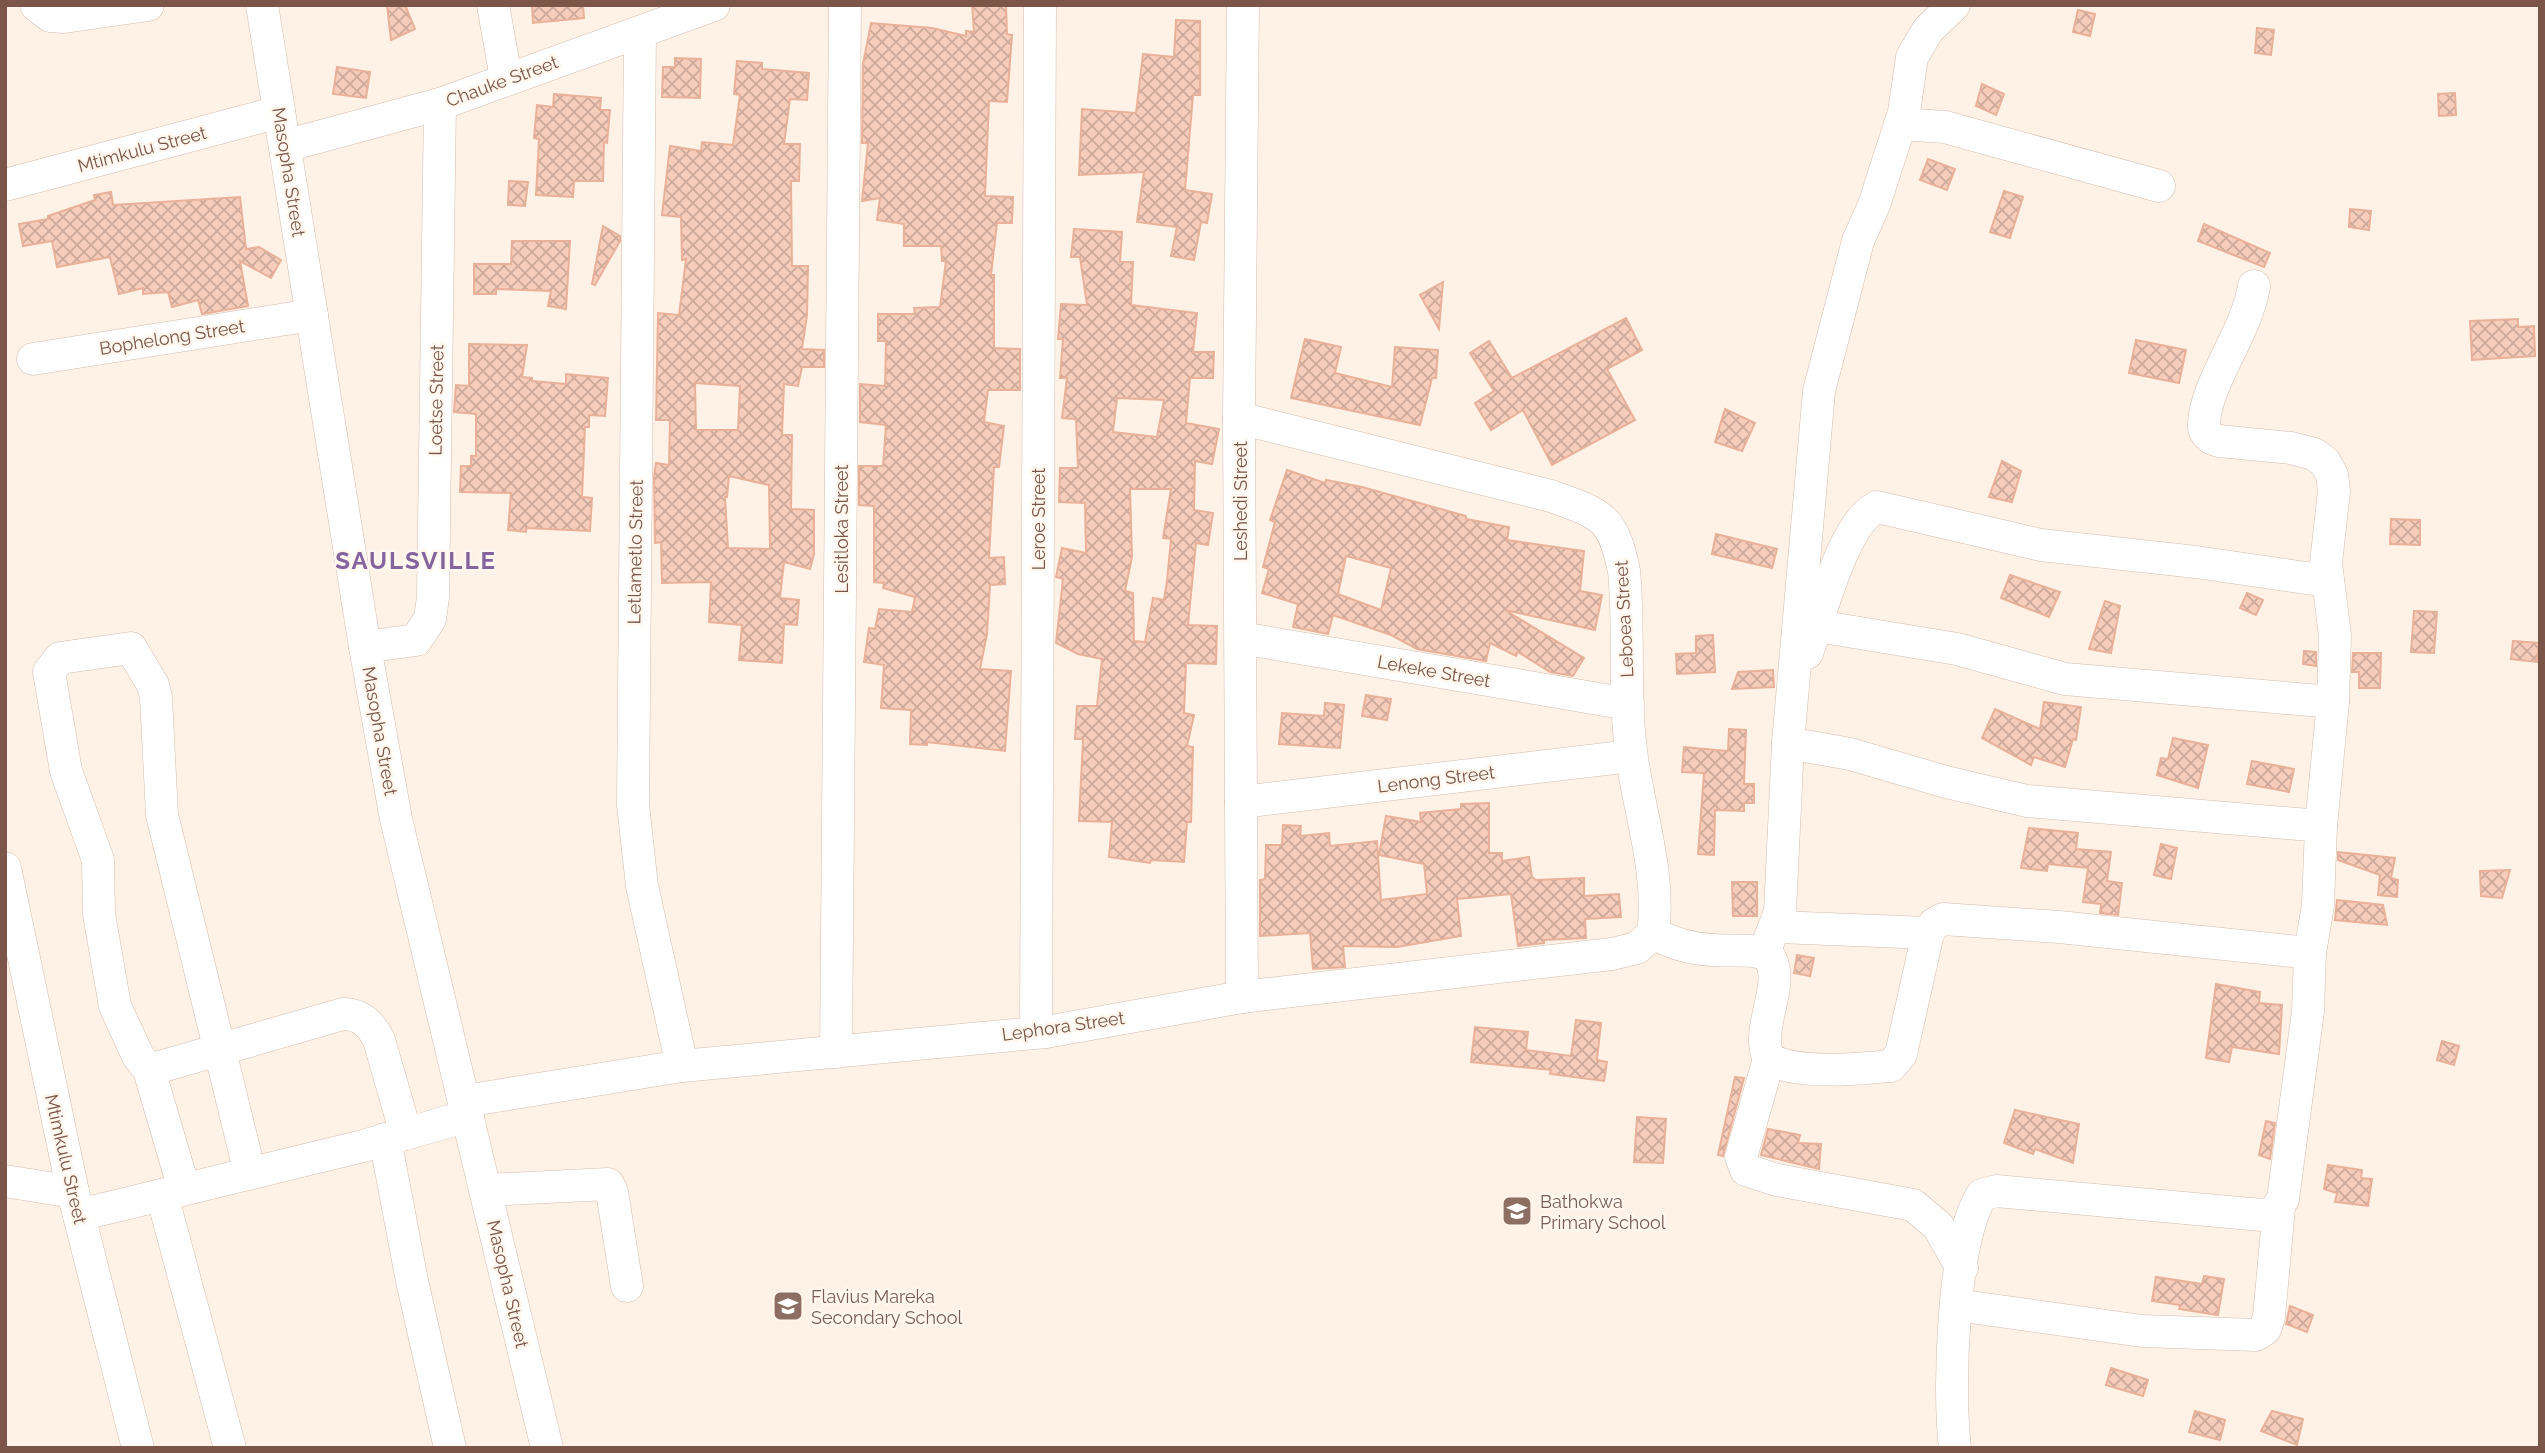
<svg xmlns="http://www.w3.org/2000/svg" width="2545" height="1453" font-family="Raleway,sans-serif">
  <style>
    .building { fill: url(#building-cross-hatch); stroke: #eab19a; stroke-width: 2; fill-rule: evenodd }
    .lines { fill: none; stroke-linecap: round; stroke-linejoin: round }
    .minor-casing { stroke: #d4bbad; stroke-width: 33 }
    .minor { stroke: #fff; stroke-width: 32 }
    .labels { text-anchor: middle; dominant-baseline: central; stroke-width: 5; stroke-linejoin: round; paint-order: stroke }
    .street-label { font-size: 18px; fill: #7a5548; stroke: #fff7ee }
    .education-label { font-size: 18px; fill: #785e54; stroke: #fff7ee; text-anchor: start }
    .district-label { font-size: 24px; font-weight: bold; letter-spacing: 2px; fill: #84639e; stroke: #fff7ee }
  </style>
  <defs>
    <pattern id="building-cross-hatch" width="8" height="8" patternUnits="userSpaceOnUse" patternTransform="scale(1.75)"><rect width="8" height="8" fill="#f6cdbb"/><path d="M0 0l8 8M0 8l8-8" fill="none" stroke="#cca99a"/></pattern>
  </defs>
  <rect width="100%" height="100%" fill="#fef2e6"/>
  <g class="building">
    <path d="M387 5H405L415 29 391 40Z"/>
    <path d="M532 5H583L584 18 533 23Z"/>
    <path d="M972 5H1006L1007 34 1012 35 1007 102 989 101 985 196 1013 197 1012 223H997L991 275H994V348L1020 349V390H988L984 422 1004 426 999 467H994L989 558 1004 557 1005 584 990 585 987 634 980 669 1011 671 1005 751 927 742V745L910 744 911 710 881 708 884 665 864 662 869 628 875 629 879 609 912 612 915 597 883 588 884 583 874 582V506L859 505V466H883L886 425 860 422V384L885 386 886 341H878V314H915L914 308 940 307 946 261H942L941 246H904V224L877 220 880 198 862 201 868 143H862L863 64 871 23 932 28 966 36V31L974 32Z"/>
    <path d="M2078 10 2095 14 2090 36 2073 32Z"/>
    <path d="M1176 20 1200 21V95H1193L1185 190 1212 194 1207 223 1201 222 1194 260 1171 256 1177 227 1137 222 1144 172 1079 175 1082 109 1136 113 1143 54 1174 57Z"/>
    <path d="M2257 28 2274 30 2271 55 2255 53Z"/>
    <path d="M675 58 701 59 700 98 662 97 663 67H675Z"/>
    <path d="M737 61 762 63V69L809 73 807 100 790 99 784 144H800L799 181H791L792 266H808L807 315 802 349 824 350V367H802L798 386 784 384 782 435H792L791 509 814 510V554L810 569 784 562 780 598 799 600 797 625 784 624 782 663 739 660 742 625 709 622 711 582 662 583 661 542 655 543 654 477 656 463 669 465 670 420H656L658 313 679 315 686 259 682 260 681 217 662 215 670 146 701 151 702 142 733 145 740 95 734 94ZM695 383 740 386 738 430H696ZM729 476 769 485 770 549 728 548 725 497H727Z"/>
    <path d="M337 67 370 72 366 98 333 94Z"/>
    <path d="M1982 84 2004 94 1996 115 1976 106Z"/>
    <path d="M2455 93 2456 115 2439 116 2438 94Z"/>
    <path d="M554 94 601 98 600 110H610L607 143 604 142 603 181H574L573 197 536 195 539 139 534 138 537 105 553 107Z"/>
    <path d="M1928 159 1955 169 1947 190 1920 180Z"/>
    <path d="M509 181 528 182 525 206 508 205Z"/>
    <path d="M2004 191 2023 197 2010 238 1990 232Z"/>
    <path d="M111 192 113 205 240 197 246 249 259 247 281 260 271 278 240 261 248 306 202 314 198 300 172 307 168 292 143 294V288L119 294 110 257 57 267 52 241 23 246 19 224 48 219V216L95 200 94 195Z"/>
    <path d="M2350 209 2371 211 2369 230 2349 227Z"/>
    <path d="M2204 224 2270 253 2264 267 2198 241Z"/>
    <path d="M603 226 620 236V241L595 285 592 284Z"/>
    <path d="M1074 229 1122 232 1120 262H1133L1131 305 1197 313 1193 352H1214L1213 378H1190L1186 423 1219 429 1212 464 1195 461 1194 510 1213 513 1208 545 1196 543 1188 625 1217 626 1216 664 1186 663 1184 713 1194 715 1187 746 1193 747 1191 822H1187L1184 862 1151 860 1150 863 1109 857 1112 822 1079 821 1083 739H1075L1077 706H1097L1102 659 1078 654 1056 643 1063 579 1056 577 1062 548 1086 553 1085 503 1059 502 1060 468H1078L1076 419 1062 418 1067 378H1060L1063 339H1058L1061 304 1087 305 1080 257H1071ZM1117 398 1164 400 1157 437 1113 432ZM1130 489H1171L1163 538 1171 539 1167 581 1164 600 1153 598 1145 642 1134 641 1133 593 1125 591 1132 557Z"/>
    <path d="M512 241H570L566 309 548 306 551 291 496 289V294H474V264H511Z"/>
    <path d="M1443 282 1439 329 1420 295Z"/>
    <path d="M1626 318 1642 350 1607 369 1635 420 1552 465 1523 410 1491 430 1475 403 1494 391 1470 353 1489 341 1512 378Z"/>
    <path d="M2518 319V327L2534 326 2535 356 2472 360 2470 321Z"/>
    <path d="M1305 339 1341 347 1335 373 1392 387 1395 347 1438 350 1436 378H1432L1420 425 1291 398Z"/>
    <path d="M2136 340 2186 350 2179 383 2129 373Z"/>
    <path d="M469 344 527 345 522 377 532 378V381L566 384V374L608 378 605 416 589 415V427H585L582 497 592 498 590 531 526 528V532L508 530 511 493 460 492 461 466H471V456H476V414L454 412 456 385 469 386Z"/>
    <path d="M1725 409 1755 423 1742 451 1715 442Z"/>
    <path d="M2002 461 2021 471 2012 502 1989 497Z"/>
    <path d="M1287 470 1325 483 1326 480 1362 487 1466 516V519L1509 527 1507 540 1584 551 1580 591 1602 595 1595 630 1505 610 1584 658 1573 676 1550 672 1518 652 1516 656 1490 643 1486 661 1417 649 1391 635 1333 615 1328 634 1293 627 1298 604 1262 593 1269 569 1263 567 1275 522 1270 520ZM1346 556 1391 568 1381 610 1338 594Z"/>
    <path d="M2391 519 2420 520V545L2390 544Z"/>
    <path d="M1716 534 1777 549 1772 568 1712 554Z"/>
    <path d="M2010 575 2060 592 2049 617 2001 598Z"/>
    <path d="M2247 593 2263 600 2256 615 2240 608Z"/>
    <path d="M2105 601 2120 606 2111 653 2089 649Z"/>
    <path d="M2414 611 2437 612 2434 653 2411 652Z"/>
    <path d="M1713 635 1715 672 1677 674 1676 654 1696 653V636Z"/>
    <path d="M2513 641 2539 643 2537 662 2511 659Z"/>
    <path d="M2304 651 2316 652V666L2303 664Z"/>
    <path d="M2353 653H2381L2380 688H2359V672H2352Z"/>
    <path d="M1773 670 1774 687 1732 689 1738 672Z"/>
    <path d="M1366 695 1391 699 1387 720 1362 716Z"/>
    <path d="M2044 702 2081 707 2076 740 2073 739 2065 767 2034 757 2031 765 1982 738 1995 709 2040 729Z"/>
    <path d="M1325 703 1344 705 1340 748 1279 744 1282 713 1324 716Z"/>
    <path d="M1729 729 1746 730 1744 784H1754V803H1744V811L1715 810 1714 855 1698 854 1704 773 1682 772 1684 747 1728 751Z"/>
    <path d="M2173 738 2208 745 2198 788 2157 775 2161 758 2168 759Z"/>
    <path d="M2252 761 2294 769 2289 792 2247 784Z"/>
    <path d="M1489 803V853H1502V861L1529 857 1532 877 1536 880 1584 878V896L1619 894 1621 917 1585 919 1586 938 1544 940V943L1518 946 1511 894 1457 899 1461 936 1397 947 1343 946 1345 967 1313 969 1310 933 1260 936V880L1265 879 1266 845H1282L1283 825 1301 826 1300 836 1329 833 1330 846 1377 841 1381 900 1427 894 1424 864 1379 855 1386 816 1421 822 1420 813 1461 809V804Z"/>
    <path d="M2029 828 2078 833 2076 849 2111 852 2107 881 2122 883 2118 915 2100 913 2101 904 2083 902 2088 868 2048 864 2047 871 2021 868Z"/>
    <path d="M2161 844 2177 848 2171 879 2154 875Z"/>
    <path d="M2338 852 2395 858 2391 878 2398 880 2397 897 2378 895 2380 875 2338 860Z"/>
    <path d="M2510 870 2502 898 2481 896 2480 871Z"/>
    <path d="M1732 882H1757V916H1733Z"/>
    <path d="M2337 900 2383 905 2387 925 2335 920Z"/>
    <path d="M1797 955 1814 958 1810 976 1794 973Z"/>
    <path d="M2216 984 2260 992 2259 1003 2282 1005 2279 1054 2232 1047 2229 1062 2206 1058Z"/>
    <path d="M1576 1020 1601 1023 1597 1060 1607 1062 1604 1081 1550 1074 1551 1070 1471 1062 1475 1027 1528 1032 1526 1050 1571 1056Z"/>
    <path d="M2442 1041 2459 1046 2454 1065 2437 1060Z"/>
    <path d="M1735 1077 1744 1078 1723 1156 1718 1155Z"/>
    <path d="M2015 1110 2079 1124 2073 1163 2035 1149 2033 1154 2004 1143Z"/>
    <path d="M1637 1117 1666 1119 1663 1163 1634 1162Z"/>
    <path d="M2266 1121 2275 1123 2270 1159 2259 1155Z"/>
    <path d="M1768 1129 1800 1135 1798 1143 1821 1144 1819 1169 1761 1155Z"/>
    <path d="M2328 1165 2362 1170 2361 1178 2372 1179 2368 1206 2335 1202 2337 1193 2324 1189Z"/>
    <path d="M2204 1276 2224 1279 2218 1315 2179 1309 2180 1305 2152 1301 2156 1277 2202 1284Z"/>
    <path d="M2290 1306 2313 1315 2307 1332 2286 1324Z"/>
    <path d="M2111 1368 2148 1380 2143 1396 2106 1385Z"/>
    <path d="M2195 1411 2225 1420 2220 1440 2189 1432Z"/>
    <path d="M2272 1411 2303 1419 2297 1445 2261 1431Z"/>
  </g>
  <g class="lines">
    <g class="minor-casing">
      <g id="minor">
        <path d="M36 5 50 16 64 17 148 5"/>
        <path d="M262 5 365 647 396 819 547 1448"/>
        <path d="M493 5 506 78"/>
        <path d="M640 33 633 805 642 886 682 1066"/>
        <path d="M1900 124 1945 127 2159 186"/>
        <path d="M285 146 440 104 714 5"/>
        <path d="M5 185 279 112"/>
        <path d="M33 359 312 315"/>
        <path d="M1239 418 1551 496C1601 514 1613 516 1624 571 1630 633 1623 697 1632 758 1640 815 1661 875 1653 933"/>
        <path d="M1817 626 1957 649 2065 679 2333 702"/>
        <path d="M1241 638 1628 704"/>
        <path d="M365 647 416 640 430 619 433 597 440 104"/>
        <path d="M1807 653C1820 618 1843 522 1877 507L2041 545 2196 562 2327 581"/>
        <path d="M1788 743 1850 754 1946 782 2027 801 2321 826"/>
        <path d="M1241 802 1631 756"/>
        <path d="M5 868 73 1192 138 1448"/>
        <path d="M1776 927 1928 933"/>
        <path d="M1653 933C1671 943 1691 949 1713 950 1731 952 1752 947 1769 956 1787 985 1754 1028 1769 1059 1797 1075 1859 1069 1891 1066L1901 1054 1928 933 1934 924 1943 919 2059 927 2310 953 2318 905 2321 826 2333 702 2335 636 2326 563 2334 491 2332 475 2325 462 2314 454 2291 448 2219 441 2211 438C2206 434 2203 430 2204 424 2205 384 2247 332 2254 286"/>
        <path d="M1764 953 1780 912 1788 743 1819 391 1858 241 1874 205 1904 112 1912 57 1928 30 1954 5"/>
        <path d="M1242 997 1239 418 1243 5"/>
        <path d="M1036 1032 1040 5"/>
        <path d="M836 1052 845 5"/>
        <path d="M1769 1059 1741 1157 1746 1170 1777 1180 1913 1205 1938 1226 1962 1268"/>
        <path d="M149 1070 184 1189"/>
        <path d="M465 1101 682 1066 1046 1032 1242 997 1612 954 1637 948 1653 933"/>
        <path d="M385 1139 412 1281 450 1448"/>
        <path d="M250 1173 162 815 156 697 153 685 131 648 60 658 49 672 66 771 98 860 99 914 115 1006 138 1056 149 1070 343 1014C361 1014 371 1024 379 1040L406 1134"/>
        <path d="M5 1181 73 1192"/>
        <path d="M486 1190 608 1184 612 1192 627 1286"/>
        <path d="M162 1195 230 1448"/>
        <path d="M79 1215 363 1146 468 1116"/>
        <path d="M1956 1305 2142 1331 2256 1335 2265 1329 2269 1317 2279 1208"/>
        <path d="M1955 1448C1948 1393 1952 1240 1982 1195L1996 1191 2262 1215 2274 1213 2283 1199 2308 1011 2310 953"/>
      </g>
    </g>
    <use href="#minor" class="minor"/>
  </g>
  <defs>
    <g id="school-square" transform="scale(1.575)"><rect x="-9" y="-9" width="18" height="18" rx="4" fill="#8d6e63" stroke="#fff7ee"/><path d="M0-5L7-2L0 1L-7-2ZM-4 1L0 2.5L4 1V4Q0 6-4 4Z" fill="#fff"/></g>
  </defs>
  <g fill-rule="evenodd">
    <use href="#school-square" x="1517" y="1211"/>
    <use href="#school-square" x="788" y="1306"/>
  </g>
  <g class="labels">
    <g class="street-label">
      <text transform="translate(502 81) rotate(-20)">Chauke Street</text>
      <text transform="translate(142 149) rotate(-15)">Mtimkulu Street</text>
      <text transform="translate(289 172) rotate(81)">Masopha Street</text>
      <text transform="translate(172 337) rotate(-9)">Bophelong Street</text>
      <text transform="translate(436 400) rotate(-89)">Loetse Street</text>
      <text transform="translate(1240 501) rotate(-90)">Leshedi Street</text>
      <text transform="translate(1038 519) rotate(-90)">Leroe Street</text>
      <text transform="translate(841 529) rotate(-90)">Lesitloka Street</text>
      <text transform="translate(635 552) rotate(-89)">Letlametlo Street</text>
      <text transform="translate(1624 619) rotate(-93)">Leboea Street</text>
      <text transform="translate(1434 671) rotate(10)">Lekeke Street</text>
      <text transform="translate(380 731) rotate(80)">Masopha Street</text>
      <text transform="translate(1436 779) rotate(-7)">Lenong Street</text>
      <text transform="translate(1063 1026) rotate(-8)">Lephora Street</text>
      <text transform="translate(66 1159) rotate(77)">Mtimkulu Street</text>
      <text transform="translate(508 1284) rotate(77)">Masopha Street</text>
    </g>
    <g class="education-label">
      <text x="1540" y="1201">Bathokwa<tspan x="1540" dy="21">Primary School</tspan></text>
      <text x="811" y="1296">Flavius Mareka<tspan x="811" dy="21">Secondary School</tspan></text>
    </g>
    <g class="district-label">
      <text x="416" y="560">SAULSVILLE</text>
    </g>
  </g>
  <rect width="2545" height="1453" fill="none" stroke="#7a5548" stroke-width="14"/>
</svg>
